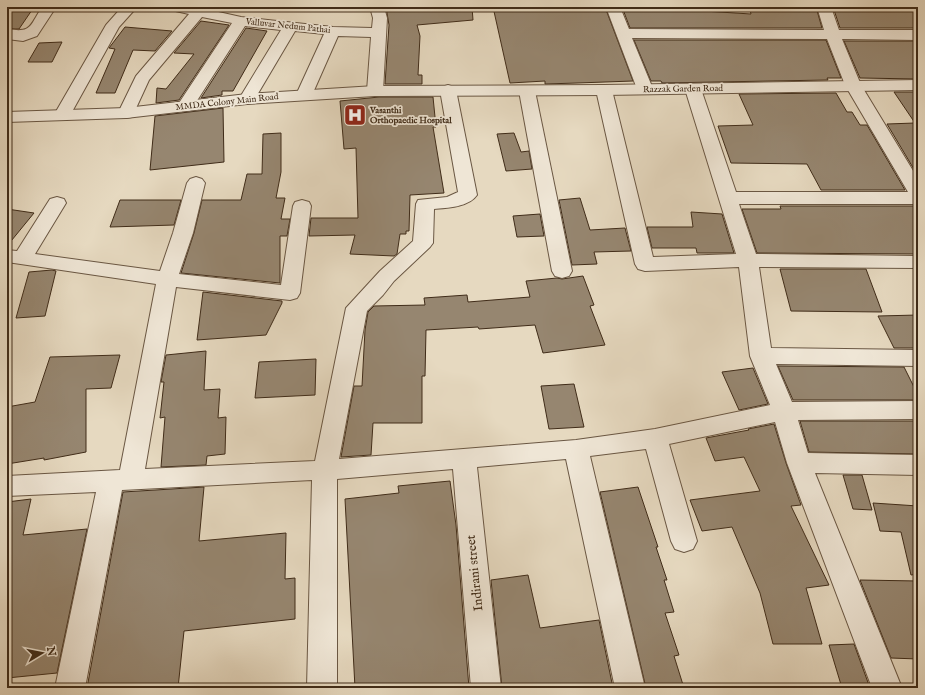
<svg xmlns="http://www.w3.org/2000/svg" width="925" height="695" font-family="'IM FELL English',serif">
  <style>
    .building { fill: #968670; stroke: #402c19 }
    .lines { fill: none; stroke-linecap: round; stroke-linejoin: round }
    .minor-casing { stroke: #6a5743; stroke-width: 2 }
    .tertiary-casing { stroke: #6a5743; stroke-width: 2 }
    .minor { fill: #efe6d6; fill-rule: evenodd }
    .tertiary { fill: #efe6d6; fill-rule: evenodd }
    .labels { text-anchor: middle; dominant-baseline: central; stroke-width: 3.5; stroke-linejoin: round; paint-order: stroke }
    .far-street-label { font-size: 9px; fill: #402c19; stroke: #efe6d6 }
    .far-poi-label { font-size: 9px; font-weight: bold; fill: #402c19; stroke: #efe6d6; text-anchor: start }
    .near-street-label { font-size: 13px; fill: #402c19; stroke: #efe6d6 }
  </style>
  <rect width="100%" height="100%" fill="#e6d9c0"/>
  <filter id="stains"><feTurbulence type="fractalNoise" baseFrequency=".005" numOctaves="4"/><feColorMatrix values="0 0 0 0 .2 0 0 0 0 .09 0 0 0 0 .02 0 0 0 .5 -.17"/></filter>
  <radialGradient id="worn" r=".72"><stop offset=".6" stop-color="#630" stop-opacity="0"/><stop offset="1" stop-color="#630" stop-opacity=".3"/></radialGradient>
  <g class="building">
    <path d="M386 7H472L473 20 417 25 420 36 418 75H422V84H385L389 25Z"/>
    <path d="M493 7H605L633 81 577 83 545 84V81L510 83Z"/>
    <path d="M622 7H666V8L688 10 751 14 750 10 778 11 777 7H816L822 28H630Z"/>
    <path d="M833 7H918V28H840Z"/>
    <path d="M7 10H32L19 29H15L7 28Z"/>
    <path d="M201 21 229 25 179 100 156 103 157 88 166 89 194 54 174 53Z"/>
    <path d="M125 27 172 31 155 51 133 50 115 93H96L115 49 109 48Z"/>
    <path d="M246 28 267 31 233 91H222V95L201 98Z"/>
    <path d="M634 40H826L841 78H827L828 80 662 83 661 81H651Z"/>
    <path d="M844 41H918V79L860 78Z"/>
    <path d="M62 42 52 62H28L39 43Z"/>
    <path d="M894 92H918V176L887 124 915 123Z"/>
    <path d="M836 93 847 112H852L860 125H867L905 190H821L807 164 731 163 718 126 753 125 739 94Z"/>
    <path d="M379 97H433L436 127H433L444 193 410 195 409 231H406V234H400L397 254 394 256 350 254 355 235 309 236 311 218H358L356 148 344 149 340 101Z"/>
    <path d="M223 108 224 162 150 170 155 116Z"/>
    <path d="M281 133V172L276 198H285L281 219H290L287 236H280V283L181 273 194 233 202 200H241L247 174H262L263 134Z"/>
    <path d="M514 133 521 152 529 151 532 169 506 171 497 134Z"/>
    <path d="M580 198 590 230 625 228 631 251 594 252 597 264 572 265 559 200Z"/>
    <path d="M120 200H181L174 225 110 227Z"/>
    <path d="M780 206H918V254L757 253 742 209H781Z"/>
    <path d="M7 209 34 213 7 246Z"/>
    <path d="M691 212 722 214 734 253H697L696 248H652L647 227H693Z"/>
    <path d="M540 214 544 236 517 237 513 216Z"/>
    <path d="M780 269H866L882 312 791 311Z"/>
    <path d="M52 270 56 271 45 316 16 318 29 272Z"/>
    <path d="M583 276 594 305 590 306 605 345 543 353 535 325 479 329 478 327 426 330 425 376H422V423H373L371 455 341 457 354 386H362L365 330 368 312 374 306 425 305 424 298 467 295 468 302 530 297 526 281 557 278 562 279Z"/>
    <path d="M203 292 282 301V303L266 335 197 340Z"/>
    <path d="M918 315V348H894L878 316Z"/>
    <path d="M206 351 204 390 220 389 218 418 226 417 225 454 207 456 206 465 161 467 165 417 160 418 164 382H161L166 355Z"/>
    <path d="M120 355 111 388 86 389V452L44 460V458L7 464V407L35 402 50 357Z"/>
    <path d="M316 359 315 395 255 398 259 362Z"/>
    <path d="M778 366 904 367 918 395V400H793Z"/>
    <path d="M753 368 768 404 739 410 722 372Z"/>
    <path d="M574 384 584 427 549 429 541 386Z"/>
    <path d="M800 421H914L918 428V454L809 452Z"/>
    <path d="M774 424 786 463 801 505 791 506 829 585 806 588 822 644H773L760 593 732 527 702 531 690 500 760 491 744 457 715 461 706 438 749 430 748 429Z"/>
    <path d="M843 475H862L872 510 853 509Z"/>
    <path d="M450 481 456 525 469 688H355L345 499 399 493 398 486Z"/>
    <path d="M204 487 199 541 286 533 285 579 295 578V619L184 631 178 688H87L123 492Z"/>
    <path d="M638 487 658 547H656L667 580H664L674 612 665 613 679 655 674 656 684 688H646L600 492Z"/>
    <path d="M31 499 23 535 87 529 57 673 7 678V502Z"/>
    <path d="M873 503 918 506V574L911 575 901 532 880 531Z"/>
    <path d="M528 575 540 628 599 620 613 688H502L491 580Z"/>
    <path d="M860 580 918 581V659L891 658Z"/>
    <path d="M854 644 870 688H842L829 645Z"/>
  </g>
  <g class="lines">
    <g class="minor-casing">
      <g id="minor">
        <path d="M42 7H56L37 36 23 41 7 39V29C32 33 29 27 42 7Z"/>
        <path d="M122 7H137L119 27 68 119 62 120 56 119 54 115 106 25Z"/>
        <path d="M169 7H196L241 17 333 27 372 28 373 18 370 7H384L387 18 383 91 381 94 375 96 369 94 367 91 371 37 338 36 312 95 310 98 304 100 298 98 296 95 324 34 295 31 253 102 247 104 241 102 239 99 281 30 245 26 191 110 185 111 179 110 177 106 232 23 202 17 149 80 132 117 126 118 120 117 118 113 136 76 189 14 171 10Z"/>
        <path d="M606 7H620L629 29 824 30 817 7H831L839 30H918V40L842 39 861 85 918 179V204H739L756 254 918 256V268L759 267 771 348 918 350V366L776 364 792 402 918 401V419L798 420 808 453 918 455V475L815 473 902 688H872L787 463 775 422 669 444 697 541 693 549 684 552 675 549 671 541 646 449 590 456 645 688H615L566 459 477 467 501 688H471L453 469 337 479V688H307L312 480 122 490 85 688H55L96 492 7 496V476L120 470 156 284 7 262V250L17 251 50 199 57 197 64 199 66 203 35 254 160 271 173 233 187 183 190 179 196 177 202 179 205 183 193 233 179 274 281 285 293 206 295 202 302 200 309 202 311 206 300 293 297 298 290 300 176 287 145 469 315 461 346 308 380 271 413 241 416 204 418 200 447 197 458 192 440 90 442 87 448 85 454 87 456 90 477 195C469 207 447 208 434 209L433 243 430 247 394 281 383 295 367 311 339 459 576 440 655 429 770 405 750 356 739 267 645 271 638 269 635 264 596 90 598 87 604 85 610 87 612 90 653 257 736 254 685 89 687 86 693 84 699 86 701 89 736 192H908L845 85 827 39 632 38 653 89 651 92 645 94 639 92 637 89Z"/>
        <path d="M527 86 533 88 535 91 572 271 569 276 562 278 555 276 552 271 519 91 521 88Z"/>
      </g>
    </g>
    <g class="tertiary-casing">
      <path id="tertiary" d="M918 80V90L604 95 375 96 247 104 126 118 7 122V112L126 108 247 94 375 86 604 85Z"/>
    </g>
    <use href="#minor" class="minor"/>
    <use href="#tertiary" class="tertiary"/>
  </g>
  <defs>
    <g id="hospital-square" transform="scale(1.15)"><rect x="-9" y="-9" width="18" height="18" rx="4" fill="#8f2418" stroke="#efe6d6"/><path d="M-5-5h3v3.5h4V-5h3V5h-3V1.5h-4V5h-3Z" fill="#fff"/></g>
  </defs>
  <g fill-rule="evenodd">
    <use href="#hospital-square" x="355" y="115"/>
  </g>
  <g class="labels">
    <g class="far-street-label">
      <text transform="translate(288 26) rotate(6)">Valluvar Nedum Pathai</text>
      <text transform="translate(683 89) rotate(-1)">Razzak Garden Road</text>
      <text transform="translate(227 102) rotate(-6)">MMDA Colony Main Road</text>
    </g>
    <g class="far-poi-label">
      <text x="370" y="110">Vasanthi<tspan x="370" dy="10">Orthopaedic Hospital</tspan></text>
    </g>
    <g class="near-street-label">
      <text transform="translate(475 573) rotate(-96)">Indirani street</text>
    </g>
  </g>
  <rect width="925" height="695" fill="none" stroke="#e6d9c0" stroke-width="24"/>
  <rect x="8" y="8" width="909" height="679" fill="none" stroke="#402c19" stroke-width="2"/>
  <rect x="12" y="12" width="901" height="671" fill="none" stroke="#402c19"/>
  <g transform="translate(42 653) rotate(80)" stroke="#efe6d6" stroke-width="3" paint-order="stroke">
  <path d="M0-3L7 15L0 10L-7 15Z" fill="#402c19"/>
  <text y="-6" font-size="11" font-weight="bold" text-anchor="middle" fill="#402c19">N</text>
  </g>
  <rect width="100%" height="100%" filter="url(#stains)"/>
  <rect width="100%" height="100%" fill="url(#worn)"/>
</svg>
